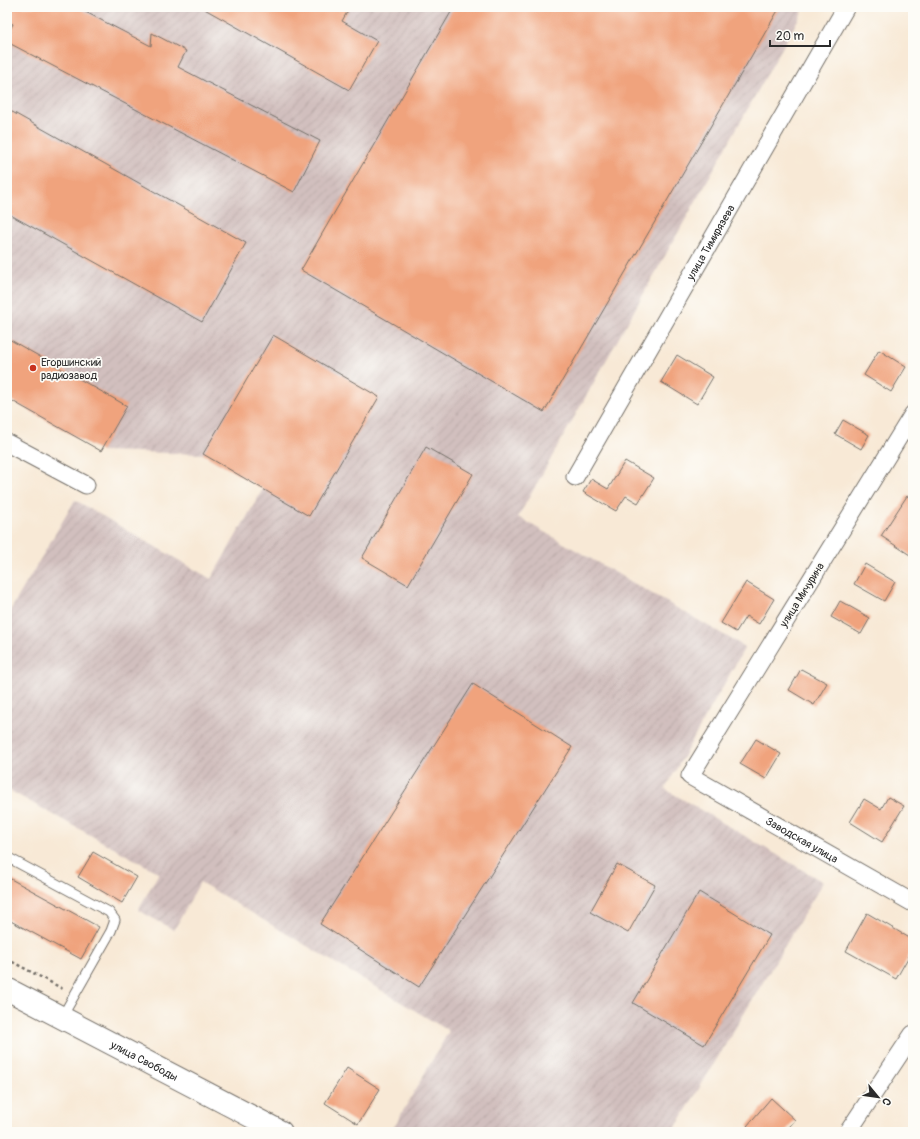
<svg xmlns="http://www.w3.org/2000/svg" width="920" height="1139" font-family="Pangolin,sans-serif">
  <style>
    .industrial { fill: url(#industrial-furrows) }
    .building { fill: #f0a37d }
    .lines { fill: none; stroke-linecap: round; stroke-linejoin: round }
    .lane-casing { stroke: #736e67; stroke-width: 11 }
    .street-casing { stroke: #736e67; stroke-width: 19 }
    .secondary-casing { stroke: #736e67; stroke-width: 24 }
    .path { stroke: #736e67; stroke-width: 2.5; stroke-dasharray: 3 3; stroke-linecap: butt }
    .lane { stroke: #fff; stroke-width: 9 }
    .street { stroke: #fff; stroke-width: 17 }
    .secondary { stroke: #fff; stroke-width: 22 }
    .poi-dot { fill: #c8321e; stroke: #fdfcf7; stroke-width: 1.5 }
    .labels { text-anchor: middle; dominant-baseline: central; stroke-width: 3.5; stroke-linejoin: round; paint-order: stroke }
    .street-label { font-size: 11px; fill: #2b2b2b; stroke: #fdfcf7 }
    .poi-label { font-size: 11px; fill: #2b2b2b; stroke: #fdfcf7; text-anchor: start }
  </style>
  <defs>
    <pattern id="industrial-furrows" width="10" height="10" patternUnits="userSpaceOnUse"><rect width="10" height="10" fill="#d1bfbe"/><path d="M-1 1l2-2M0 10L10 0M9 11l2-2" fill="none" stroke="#b4a4a3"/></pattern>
  </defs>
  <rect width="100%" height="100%" fill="#fdfcf7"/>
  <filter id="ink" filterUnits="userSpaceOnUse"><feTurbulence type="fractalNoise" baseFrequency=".025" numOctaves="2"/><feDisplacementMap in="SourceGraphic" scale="8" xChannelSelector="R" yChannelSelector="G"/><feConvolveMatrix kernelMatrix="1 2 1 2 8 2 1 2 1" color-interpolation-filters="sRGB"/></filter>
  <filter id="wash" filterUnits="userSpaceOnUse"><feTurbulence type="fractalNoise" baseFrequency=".012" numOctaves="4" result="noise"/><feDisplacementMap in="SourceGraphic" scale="16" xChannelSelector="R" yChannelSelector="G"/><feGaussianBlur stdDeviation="0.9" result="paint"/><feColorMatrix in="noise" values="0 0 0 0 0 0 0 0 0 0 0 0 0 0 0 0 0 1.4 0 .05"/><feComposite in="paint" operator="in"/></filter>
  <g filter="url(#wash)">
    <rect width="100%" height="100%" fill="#f8e9d6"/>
    <path class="industrial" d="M7 7H805L518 517 745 647 665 789 823 882 673 1132H391L449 1031 200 882 174 930 138 910 159 873 7 789V616L75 500 211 579 263 489 203 454 101 451 7 398Z"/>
    <g id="blocks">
      <g class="building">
        <path d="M7 7H76L151 46 152 33 186 51 178 67 320 141 294 192 7 42V35L13 24 7 21Z"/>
        <path d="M201 7H313L320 11 323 7H350L342 21 377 41 349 90Z"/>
        <path d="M454 7H780L544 412 301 270Z"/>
        <path d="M7 109 246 243 202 322 7 213Z"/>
        <path d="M273 335 379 397 309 516 203 454Z"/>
        <path d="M7 338 127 406 101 451 7 398Z"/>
        <path d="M879 350 906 367 891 392 864 375Z"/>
        <path d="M677 355 713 377 697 404 661 382Z"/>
        <path d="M843 420 869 435 861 449 835 434Z"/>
        <path d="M426 447 473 474 408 585 362 558Z"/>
        <path d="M625 461 654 478 638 503 626 496 616 511 583 492 591 479 608 489Z"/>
        <path d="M907 496 913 499V557L881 536Z"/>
        <path d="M865 564 895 582 884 601 854 584Z"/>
        <path d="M746 582 774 599 759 624 746 616 736 632 721 623Z"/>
        <path d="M840 601 870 618 861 634 831 617Z"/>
        <path d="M801 669 827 683 814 705 789 690Z"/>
        <path d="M473 684 572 747 419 987 320 924Z"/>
        <path d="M756 739 781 754 766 779 740 764Z"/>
        <path d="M888 797 904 806 882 842 850 822 864 799 881 809Z"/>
        <path d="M93 852 137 877 122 903 78 877Z"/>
        <path d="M617 864 655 885 628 933 590 912Z"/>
        <path d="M7 877 99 927 81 959 7 919Z"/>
        <path d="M699 892 770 935 704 1045 633 1003Z"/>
        <path d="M867 913 913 940V949L896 979 846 951Z"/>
        <path d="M347 1068 380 1089 358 1124 325 1103Z"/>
        <path d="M771 1098 795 1120 785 1132H754L747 1126Z"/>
      </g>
    </g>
  </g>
  <g filter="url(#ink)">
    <use href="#blocks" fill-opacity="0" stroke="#736e67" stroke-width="1"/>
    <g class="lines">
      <g class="lane-casing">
        <path id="lane" d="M7 857 109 912 115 920 111 931 62 1017"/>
      </g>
      <g class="street-casing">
        <g id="street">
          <path id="s1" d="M913 414 690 776 913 903"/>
          <path d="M7 443 86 485"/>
          <path id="s2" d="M575 477 846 7"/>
          <path d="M848 1132 913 1034"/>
        </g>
      </g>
      <g class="secondary-casing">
        <g id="secondary">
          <path id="s3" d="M7 989 281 1132"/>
        </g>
      </g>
      <path class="path" d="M7 959 63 989"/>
      <use href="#lane" class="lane"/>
      <use href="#street" class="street"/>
      <use href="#secondary" class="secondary"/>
    </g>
  </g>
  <circle class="poi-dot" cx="33" cy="368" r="4"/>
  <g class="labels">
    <g class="street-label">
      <text stroke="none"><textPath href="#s2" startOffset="271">улица Тимирязева</textPath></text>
      <text transform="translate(802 595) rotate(-58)">улица Мичурина</text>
      <text stroke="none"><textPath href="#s1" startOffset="554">Заводская улица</textPath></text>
      <text stroke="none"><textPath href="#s3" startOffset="155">улица Свободы</textPath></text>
    </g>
    <g class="poi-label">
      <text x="41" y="362">Егоршинский<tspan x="41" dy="13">радиозавод</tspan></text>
    </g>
  </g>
  <rect width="920" height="1139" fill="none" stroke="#fdfcf7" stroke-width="24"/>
  <g transform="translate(878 1097) rotate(119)" stroke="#fdfcf7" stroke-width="3" paint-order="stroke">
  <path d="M0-3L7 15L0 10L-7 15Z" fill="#2b2b2b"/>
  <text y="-6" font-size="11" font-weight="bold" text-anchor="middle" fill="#2b2b2b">С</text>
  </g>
  <path d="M770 40v6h60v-6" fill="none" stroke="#2b2b2b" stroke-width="2"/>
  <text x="776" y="40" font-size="12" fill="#2b2b2b" stroke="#fdfcf7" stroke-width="3" paint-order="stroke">20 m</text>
</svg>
